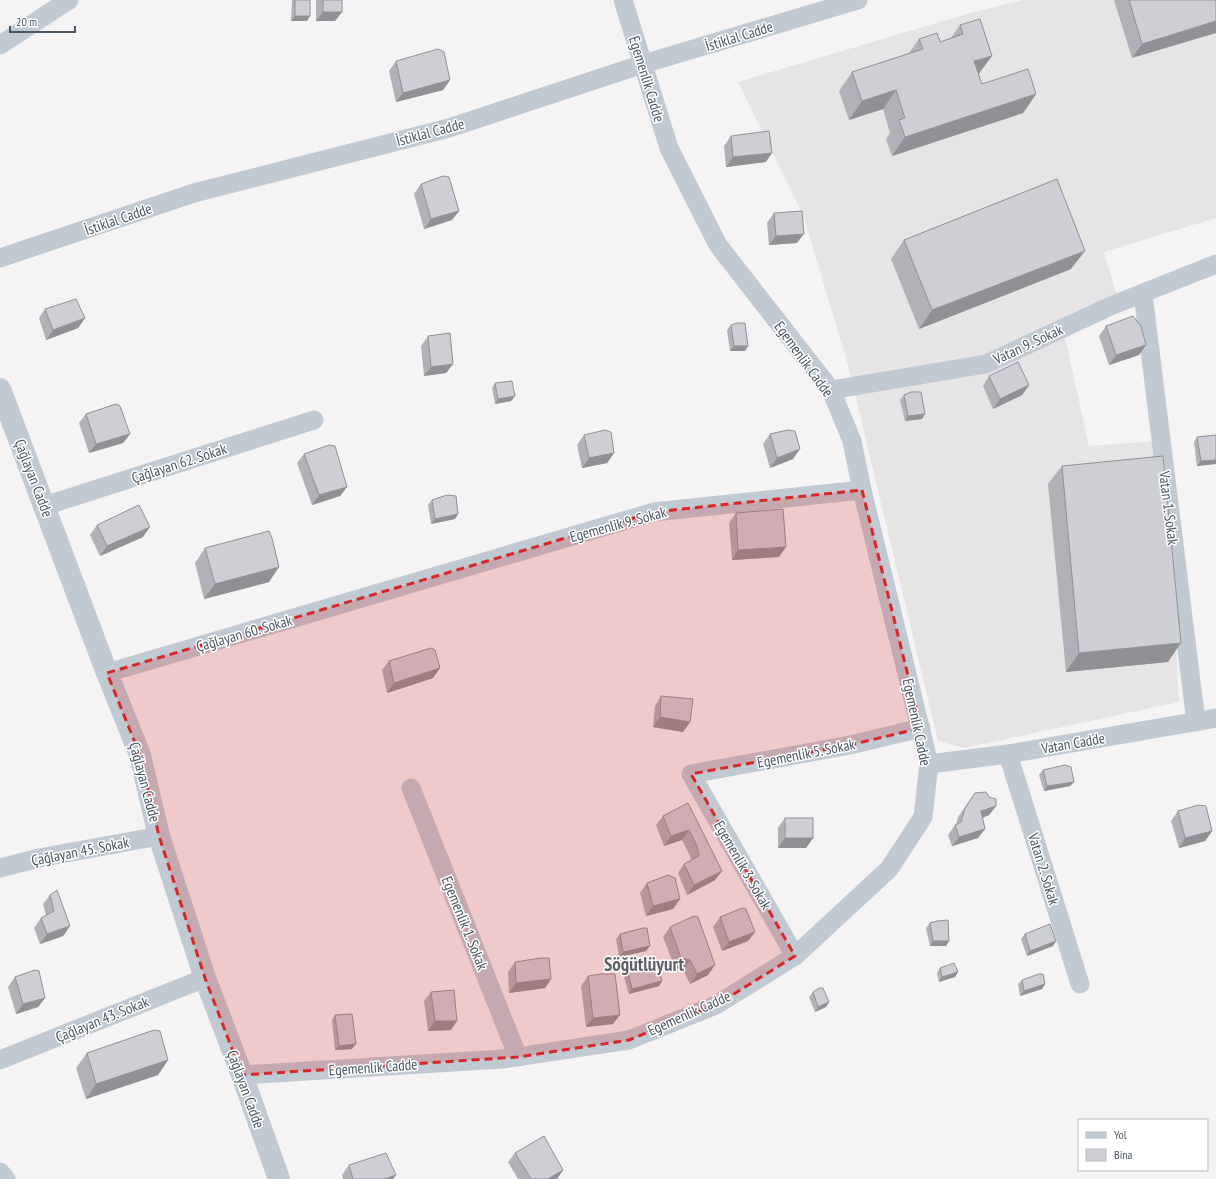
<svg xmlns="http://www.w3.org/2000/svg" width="1216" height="1179" font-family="'PT Sans Narrow',sans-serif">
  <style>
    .education { fill: #e6e4e5 }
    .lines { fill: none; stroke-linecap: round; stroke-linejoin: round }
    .minor { stroke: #c1cad2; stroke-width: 19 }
    .tertiary { stroke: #c1cad2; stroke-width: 22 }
    .wall { fill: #b0b2b7 }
    .shaded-wall { fill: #909195 }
    .building { fill: #cdcfd5; stroke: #909195 }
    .marked { fill: #d62828; fill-opacity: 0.2; stroke: #d62828; stroke-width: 3; stroke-dasharray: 8 5; stroke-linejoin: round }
    .labels { text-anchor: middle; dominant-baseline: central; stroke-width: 3; stroke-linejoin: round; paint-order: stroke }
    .street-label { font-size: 15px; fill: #4a5661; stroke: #fff }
    .district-label { font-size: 19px; font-weight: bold; fill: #5f6368; stroke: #fff }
  </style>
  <rect width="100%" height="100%" fill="#f5f3f3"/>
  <path class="education" d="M1022 0H1216V218L1104 252 1121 309 1064 333 1089 446 1157 441 1167 479 1179 702 965 748 938 741 848 365 803 215 738 82 967 14Z"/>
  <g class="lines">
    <g class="minor">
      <path d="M0 45 69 0"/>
      <path d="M0 258 194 193 449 128 643 64 858 0"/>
      <path d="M1143 294 1196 722"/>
      <path d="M831 390 986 364 1113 305 1216 264"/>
      <path d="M44 506 314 420"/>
      <path d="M107 673 654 512 862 490"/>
      <path d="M1008 754 1080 984"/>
      <path d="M929 764 1008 754 1216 718"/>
      <path d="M411 788 518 1057"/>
      <path d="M0 868 39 858 159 836"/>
      <path d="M795 956 691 774 850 745 921 728"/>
      <path d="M0 1060 205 978"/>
      <path d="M242 1075 503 1059 629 1040 716 1005 795 956 889 869 923 817 929 764 862 490 852 441 831 390 718 245 669 148 623 0"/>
      <path d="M0 1172 6 1179"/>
    </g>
    <path class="tertiary" d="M0 389 107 673 140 755 159 836 205 978 242 1075 279 1179"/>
  </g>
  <g class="wall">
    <path d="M292 0H310L307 21H291Z"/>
    <path d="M316 0H342V12L335 21H316Z"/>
    <path d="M1114 0H1216L1132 58Z"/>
    <path d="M960 25 982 84 1036 94 1023 113 892 156 886 139 890 133 883 109 849 120 839 91 852 72 909 53 919 39 940 42 951 38Z"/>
    <path d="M396 61 450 80 443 90 396 102 389 71Z"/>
    <path d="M731 136 766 162 726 167 724 146Z"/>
    <path d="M421 184 459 211 452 220 424 229 414 194Z"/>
    <path d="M774 213 797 243 769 245 767 223Z"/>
    <path d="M904 240 1071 269 919 329 891 259Z"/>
    <path d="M45 309 85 318 78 328 46 340 39 318Z"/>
    <path d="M731 325 748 346 745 351H730L727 330Z"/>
    <path d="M1106 326 1146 345 1139 355 1109 365 1099 336Z"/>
    <path d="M428 336 453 364 446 373 424 376 421 346Z"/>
    <path d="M989 376 1029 385 1022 395 993 409 983 386Z"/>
    <path d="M495 383 515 396 511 401 495 404 492 388Z"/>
    <path d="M904 395 922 419 905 421 900 400Z"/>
    <path d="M86 414 130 434 123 443 89 453 79 423Z"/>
    <path d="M770 434 793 459 770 468 763 444Z"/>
    <path d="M584 435 614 453 607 463 582 468 577 445Z"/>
    <path d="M1216 435V464L1197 466 1194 442 1197 437Z"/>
    <path d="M304 454 347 487 340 496 312 505 297 463Z"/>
    <path d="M1062 466 1168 662 1066 672 1048 484Z"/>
    <path d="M432 500 458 514 455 519 431 524 428 505Z"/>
    <path d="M736 513 779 557 732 560 729 523Z"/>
    <path d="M97 525 143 537 100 556 90 535Z"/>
    <path d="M205 548 269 582 204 599 195 563Z"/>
    <path d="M389 661 440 668 433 678 387 693 382 670Z"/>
    <path d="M661 696 690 722 683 732 653 727 655 706Z"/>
    <path d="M1043 770 1074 782 1070 786 1044 791 1039 775Z"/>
    <path d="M975 793 989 797 996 806 989 815 983 818 978 838 952 846 948 835 955 825H956L958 817Z"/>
    <path d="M688 803 722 871 715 880 687 895 678 873 684 864 691 860 690 856 682 840 664 846 656 825 663 816Z"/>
    <path d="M1178 811 1212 831 1205 841 1179 848 1171 821Z"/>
    <path d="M785 818 813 838 806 848H778V828Z"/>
    <path d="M647 883 680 899 673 909 646 916 640 893Z"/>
    <path d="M50 895 70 926 63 936 40 944 34 928 41 918 46 915 43 904Z"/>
    <path d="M720 917 755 932 748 941 722 951 713 927Z"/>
    <path d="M930 923 946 946H930L926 928Z"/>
    <path d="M670 927 708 975 690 984 683 970 675 968 663 937Z"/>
    <path d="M620 934 646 951 619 957 616 939Z"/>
    <path d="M1025 934 1053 946 1027 956 1021 939Z"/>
    <path d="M515 962 551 979 545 988 509 993 508 972Z"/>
    <path d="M940 968 958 972 955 977 939 982 937 973Z"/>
    <path d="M628 972 662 981 659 986 629 994 624 977Z"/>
    <path d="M588 976 613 1024 586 1027 581 986Z"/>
    <path d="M15 977 45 998 38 1007 16 1014 8 987Z"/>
    <path d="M1022 980 1045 984 1042 989 1020 996 1018 984Z"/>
    <path d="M431 992 451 1030 428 1031 424 1001Z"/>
    <path d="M813 992 829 1002 826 1007 815 1012 809 997Z"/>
    <path d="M335 1015 352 1049 335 1050 332 1020Z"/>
    <path d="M87 1053 168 1060 158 1075 86 1099 76 1068Z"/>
    <path d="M515 1153 563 1170 557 1179H518L508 1162Z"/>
    <path d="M349 1165 396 1175 393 1179H343L342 1175Z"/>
  </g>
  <g class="shaded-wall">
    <path d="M323 12H342L335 21H316Z"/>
    <path d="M295 16H310L307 21H291Z"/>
    <path d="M1216 21V33L1132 58 1142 44Z"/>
    <path d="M992 56 978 75 974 61Z"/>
    <path d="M450 80 443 90 396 102 403 93Z"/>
    <path d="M896 90 883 109 849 120 862 101Z"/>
    <path d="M1036 94 1023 113 892 156 905 137Z"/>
    <path d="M772 153 766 162 726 167 733 157Z"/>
    <path d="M459 211 452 220 424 229 431 219Z"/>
    <path d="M804 234 797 243 769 245 776 236Z"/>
    <path d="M1085 251 1071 269 919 329 932 310Z"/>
    <path d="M85 318 78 328 46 340 53 330Z"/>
    <path d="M1146 345 1139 355 1109 365 1116 355Z"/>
    <path d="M734 346H748L745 351H730Z"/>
    <path d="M453 364 446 373 424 376 431 367Z"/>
    <path d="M1029 385 1022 395 993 409 1000 399Z"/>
    <path d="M515 396 511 401 495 404 498 399Z"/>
    <path d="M925 414 922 419 905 421 908 416Z"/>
    <path d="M130 434 123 443 89 453 96 444Z"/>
    <path d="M800 449 793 459 770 468 777 458Z"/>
    <path d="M614 453 607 463 582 468 589 458Z"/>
    <path d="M1216 460V464L1197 466 1201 461Z"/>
    <path d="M347 487 340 496 312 505 319 495Z"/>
    <path d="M458 514 455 519 431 524 435 519Z"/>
    <path d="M150 527 143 537 100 556 107 546Z"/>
    <path d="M786 547 779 557 732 560 738 550Z"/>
    <path d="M279 567 269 582 204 599 215 584Z"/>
    <path d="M1181 643 1168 662 1066 672 1079 653Z"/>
    <path d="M440 668 433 678 387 693 394 683Z"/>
    <path d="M660 717 690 722 683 732 653 727Z"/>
    <path d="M1074 782 1070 786 1044 791 1047 786Z"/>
    <path d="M996 806 989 815 974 821 981 811Z"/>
    <path d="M985 829 978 838 952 846 959 837Z"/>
    <path d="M689 830 682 840 664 846 671 836Z"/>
    <path d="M1212 831 1205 841 1179 848 1185 838Z"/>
    <path d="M785 838H813L806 848H778Z"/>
    <path d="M722 871 715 880 687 895 694 885Z"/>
    <path d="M680 899 673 909 646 916 653 906Z"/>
    <path d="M70 926 63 936 40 944 47 934Z"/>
    <path d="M755 932 748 941 722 951 729 942Z"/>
    <path d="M933 941H949L946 946H930Z"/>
    <path d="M1056 941 1053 946 1027 956 1030 951Z"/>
    <path d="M650 946 646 951 619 957 623 952Z"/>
    <path d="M681 958 690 960 683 970 675 968Z"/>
    <path d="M715 965 708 975 690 984 697 974Z"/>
    <path d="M958 972 955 977 939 982 942 977Z"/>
    <path d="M551 979 545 988 509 993 516 983Z"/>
    <path d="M662 981 659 986 629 994 632 989Z"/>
    <path d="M1045 984 1042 989 1020 996 1024 991Z"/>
    <path d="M45 998 38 1007 16 1014 23 1004Z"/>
    <path d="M829 1002 826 1007 815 1012 818 1007Z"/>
    <path d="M620 1015 613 1024 586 1027 593 1018Z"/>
    <path d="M435 1021H457L451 1030 428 1031Z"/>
    <path d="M356 1044 352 1049 335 1050 339 1046Z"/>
    <path d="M168 1060 158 1075 86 1099 96 1084Z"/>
    <path d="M563 1170 557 1179H548Z"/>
    <path d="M396 1175 393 1179H385Z"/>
  </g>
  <g class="building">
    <rect x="295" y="0" width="15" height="16"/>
    <rect x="323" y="0" width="19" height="12"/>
    <path d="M1129 0H1216V21L1142 44Z"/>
    <path d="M980 19 992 56 974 61 982 84 1028 69 1036 94 905 137 899 120 905 118 896 90 862 101 852 72 923 49 919 39 937 33 940 42 963 34 960 25Z"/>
    <path d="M438 49 444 52 450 80 403 93 396 61Z"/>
    <path d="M769 131 772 153 733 157 731 136Z"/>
    <path d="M443 176 449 177 459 211 431 219 421 184Z"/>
    <path d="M1057 179 1085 251 932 310 904 240Z"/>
    <path d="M802 211 804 234 776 236 774 213Z"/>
    <path d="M76 299 85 318 53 330 45 309Z"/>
    <path d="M1133 316 1141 326 1146 345 1116 355 1106 326Z"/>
    <path d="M737 323H745L748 346H734L731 325Z"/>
    <path d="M450 333 453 364 431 367 428 336Z"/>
    <path d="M1018 362 1029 385 1000 399 989 376Z"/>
    <path d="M512 381 515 396 498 399 495 383Z"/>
    <path d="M911 392H921L925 414 908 416 904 395Z"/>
    <path d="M116 404 120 406 130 434 96 444 86 414Z"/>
    <path d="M605 430 611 432 614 453 589 458 584 435Z"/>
    <path d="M788 430 795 431 800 449 777 458 770 434Z"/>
    <path d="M1216 435V460L1201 461 1197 437Z"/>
    <path d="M329 445 335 446 347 487 319 495 304 454Z"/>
    <path d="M1163 456 1181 643 1079 653 1062 466Z"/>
    <path d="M447 495 456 496 458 514 435 519 432 500Z"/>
    <path d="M139 505 150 527 107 546 97 525Z"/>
    <path d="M783 509 786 547 738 550 736 513Z"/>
    <path d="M269 531 272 538 279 567 215 584 205 548Z"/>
    <path d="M431 648 435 650 440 668 394 683 389 661Z"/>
    <path d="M661 696 693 699 690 722 660 717Z"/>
    <path d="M1065 765 1071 767 1074 782 1047 786 1043 770Z"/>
    <path d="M986 792 989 797 996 799V806L981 811 985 829 959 837 955 825 961 822 965 808 975 793Z"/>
    <path d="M688 803 722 871 694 885 684 864 699 856 697 846 689 830 671 836 663 816Z"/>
    <path d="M1198 805 1206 806 1212 831 1185 838 1178 811Z"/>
    <rect x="785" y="818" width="28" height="20"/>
    <path d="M668 875 675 878 680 899 653 906 647 883Z"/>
    <path d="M57 890 70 926 47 934 41 918 54 911 50 895Z"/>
    <path d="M742 908 746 909 755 932 729 942 720 917Z"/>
    <path d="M694 916 698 917 715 965 697 974 690 960 681 958 670 927Z"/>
    <path d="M948 920 949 941H933L930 923 937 921Z"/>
    <path d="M1050 924 1056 941 1030 951 1025 934Z"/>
    <path d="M643 928H647L650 946 623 952 620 934Z"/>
    <path d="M541 958H549L551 979 516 983 515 962Z"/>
    <path d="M954 963 958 972 942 977 940 968Z"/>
    <path d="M653 966H658L662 981 632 989 628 972Z"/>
    <path d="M35 970 39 971 45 998 23 1004 15 977Z"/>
    <path d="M601 974H615L620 1015 593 1018 588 976Z"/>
    <path d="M1039 974H1043L1045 984 1024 991 1022 980Z"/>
    <path d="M819 988H823L829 1002 818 1007 813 992Z"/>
    <path d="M454 990 457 1021H435L431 992Z"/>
    <path d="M352 1014 356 1044 339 1046 335 1015Z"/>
    <path d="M154 1030 160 1031 168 1060 96 1084 87 1053Z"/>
    <path d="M544 1136 563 1170 548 1179H531L515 1153Z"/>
    <path d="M386 1153 396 1175 385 1179H353L349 1165Z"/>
  </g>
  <path class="marked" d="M862 490 921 728 850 745 691 774 795 956 716 1005 629 1040 518 1057 242 1075 205 978 159 836 140 755 107 673 654 512Z"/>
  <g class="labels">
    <g class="street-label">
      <text transform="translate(739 36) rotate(-17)">İstiklal Cadde</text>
      <text transform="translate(647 79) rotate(73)">Egemenlik Cadde</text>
      <text transform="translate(430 132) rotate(-15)">İstiklal Cadde</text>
      <text transform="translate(118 219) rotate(-19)">İstiklal Cadde</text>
      <text transform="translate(1028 344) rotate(-25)">Vatan 9. Sokak</text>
      <text transform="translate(804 359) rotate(54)">Egemenlik Cadde</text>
      <text transform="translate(179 463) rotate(-18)">Çağlayan 62. Sokak</text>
      <text transform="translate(34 478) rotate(69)">Çağlayan Cadde</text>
      <text transform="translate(1169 508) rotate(83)">Vatan 1. Sokak</text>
      <text transform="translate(618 524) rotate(-15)">Egemenlik 9. Sokak</text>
      <text transform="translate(244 633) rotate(-16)">Çağlayan 60. Sokak</text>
      <text transform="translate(917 722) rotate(78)">Egemenlik Cadde</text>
      <text transform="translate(1073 743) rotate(-10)">Vatan Cadde</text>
      <text transform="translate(806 753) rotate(-11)">Egemenlik 5. Sokak</text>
      <text transform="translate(145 782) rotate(75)">Çağlayan Cadde</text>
      <text transform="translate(80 851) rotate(-11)">Çağlayan 45. Sokak</text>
      <text transform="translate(743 865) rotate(60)">Egemenlik 3. Sokak</text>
      <text transform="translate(1044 869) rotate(73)">Vatan 2. Sokak</text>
      <text transform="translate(465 923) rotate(68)">Egemenlik 1. Sokak</text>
      <text transform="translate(689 1013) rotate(-24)">Egemenlik Cadde</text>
      <text transform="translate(102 1019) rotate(-22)">Çağlayan 43. Sokak</text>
      <text transform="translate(373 1067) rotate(-4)">Egemenlik Cadde</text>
      <text transform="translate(246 1089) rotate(70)">Çağlayan Cadde</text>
    </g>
    <g class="district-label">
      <text x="644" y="964">Söğütlüyurt</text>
    </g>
  </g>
  <rect x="1078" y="1119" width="130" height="52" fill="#ffffff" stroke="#b7bbc0"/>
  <rect x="1086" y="1132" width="20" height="6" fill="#c1cad2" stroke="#b7bbc0"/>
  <text x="1114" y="1139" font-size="12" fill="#4a5661">Yol</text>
  <rect x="1086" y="1149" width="20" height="12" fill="#cdcfd5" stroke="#b7bbc0"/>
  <text x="1114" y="1159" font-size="12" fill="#4a5661">Bina</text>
  <path d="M10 26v6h65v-6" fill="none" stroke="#4a5661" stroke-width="2"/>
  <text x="16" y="26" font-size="12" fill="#4a5661" stroke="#ffffff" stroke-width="3" paint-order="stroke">20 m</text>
</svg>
